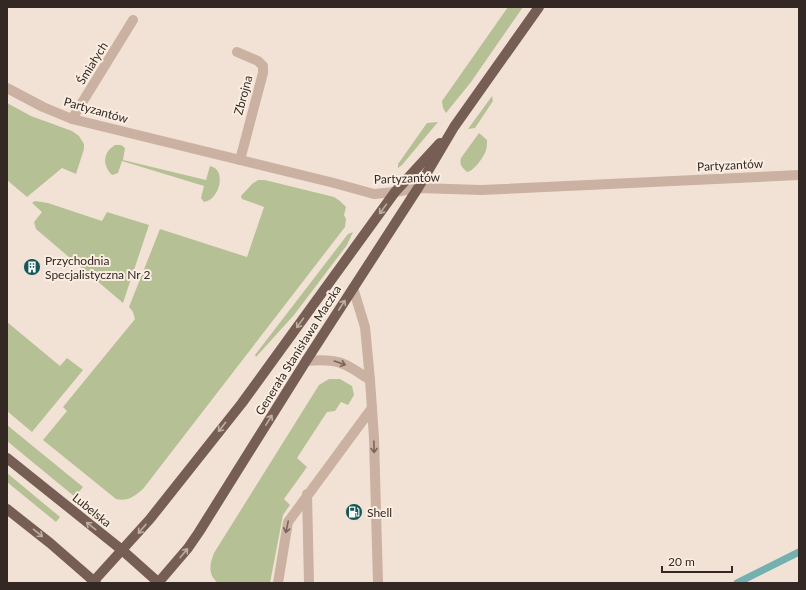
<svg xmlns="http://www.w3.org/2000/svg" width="806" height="590" font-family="Lato,sans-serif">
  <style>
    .green { fill: #b5c195 }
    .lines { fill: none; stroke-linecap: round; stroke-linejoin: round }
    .stream { stroke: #73b0af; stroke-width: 7 }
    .minor { stroke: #cab1a1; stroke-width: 10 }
    .major { stroke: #775e54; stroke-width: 10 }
    .oneway { stroke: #bfada2 }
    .oneway2 { stroke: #78665c }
    .labels { text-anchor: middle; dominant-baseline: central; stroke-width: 4; stroke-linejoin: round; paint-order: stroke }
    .street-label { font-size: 12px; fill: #342824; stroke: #faede1 }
    .poi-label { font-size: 12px; fill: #342824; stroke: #faede1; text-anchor: start }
  </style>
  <rect width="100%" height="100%" fill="#f2e2d5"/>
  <g class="green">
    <path d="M508 7H523L471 82 446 113 443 108 442 101Z"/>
    <path d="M492 96 493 101 475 128 468 129Z"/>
    <path d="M7 103 31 116 72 131 79 136 84 144V149L76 174 62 168 27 197 7 180Z"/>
    <path d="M438 122 402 165 398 168V164L427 123Z"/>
    <path d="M479 133 487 140C487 143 487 147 486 150 484 157 474 171 467 172 462 167 459 165 461 158Z"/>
    <path d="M115 145H121L125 148 123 160 206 180 210 166C227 169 220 200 204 202L201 198 204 186 122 161 118 173 112 175C102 165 103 152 115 145Z"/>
    <path d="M258 180H265L334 197 340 201 346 207 344 215 346 219 345 227 143 489C135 496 127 502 116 499L43 440 67 411 63 407 135 319 133 312 129 307 160 229 247 257 264 207 242 199 241 196 252 184Z"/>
    <path d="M35 201 48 203 102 221 107 212 149 225 123 303 36 229 34 222 42 212 32 203Z"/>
    <path d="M353 232 347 245 294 315 256 357 255 355 348 234Z"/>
    <path d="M7 322 60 366 67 358 83 370 32 432 7 411Z"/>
    <path d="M329 379H340L352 386 354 395 348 405 341 402 335 411 327 412 297 458 307 467 284 499 290 505 283 515 270 583H218C207 574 210 564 214 553L319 385Z"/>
    <path d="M7 425 83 487 75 497 7 441Z"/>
    <path d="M7 473 60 517 56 522 7 482Z"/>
  </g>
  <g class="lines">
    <path class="stream" d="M737 583 799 552"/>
    <g class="minor">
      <path d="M237 52 258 61 263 66V73L240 160"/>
      <path d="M7 88 43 107 72 119 334 183 374 194 395 192 418 188 481 190 799 175"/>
      <path d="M72 119 133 20"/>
      <path d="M353 288 365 327 370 380 374 438 378 583"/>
      <path d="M306 361C337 358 344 362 370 380"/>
      <path d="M307 494 309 583"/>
      <path d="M278 583 288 522 372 408"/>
    </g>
    <g class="major">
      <path d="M7 458 122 550 159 583"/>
      <path d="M7 509 50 543 96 583"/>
      <path d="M92 583 150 519 242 403 395 192 440 143"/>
      <path d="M158 583 188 548 199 532 306 361 418 188 454 127 539 7"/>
    </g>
  </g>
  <defs><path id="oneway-shaft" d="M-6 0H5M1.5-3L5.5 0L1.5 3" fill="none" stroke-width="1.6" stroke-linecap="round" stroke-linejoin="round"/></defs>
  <g class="oneway">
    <use href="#oneway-shaft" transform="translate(383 209) rotate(126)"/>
    <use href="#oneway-shaft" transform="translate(342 305) rotate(-57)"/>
    <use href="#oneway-shaft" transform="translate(300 323) rotate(126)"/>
    <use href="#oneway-shaft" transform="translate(269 420) rotate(-58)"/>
    <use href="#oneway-shaft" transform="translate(222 427) rotate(128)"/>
    <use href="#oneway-shaft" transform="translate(91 526) rotate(-142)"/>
    <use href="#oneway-shaft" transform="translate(142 529) rotate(130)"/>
    <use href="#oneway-shaft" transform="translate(38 533) rotate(39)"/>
    <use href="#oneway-shaft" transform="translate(184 553) rotate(-50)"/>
  </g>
  <g class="oneway2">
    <use href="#oneway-shaft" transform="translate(340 363) rotate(19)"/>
    <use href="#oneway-shaft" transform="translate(374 447) rotate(89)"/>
    <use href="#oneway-shaft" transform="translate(287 527) rotate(102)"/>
  </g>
  <defs>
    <g id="building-disc" transform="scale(0.9)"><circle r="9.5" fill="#185757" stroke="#faede1"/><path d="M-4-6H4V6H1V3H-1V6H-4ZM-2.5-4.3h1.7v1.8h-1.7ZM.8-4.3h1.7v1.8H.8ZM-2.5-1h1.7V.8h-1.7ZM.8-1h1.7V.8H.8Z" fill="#fff"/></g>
    <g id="fuel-disc" transform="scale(0.9)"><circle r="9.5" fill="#185757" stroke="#faede1"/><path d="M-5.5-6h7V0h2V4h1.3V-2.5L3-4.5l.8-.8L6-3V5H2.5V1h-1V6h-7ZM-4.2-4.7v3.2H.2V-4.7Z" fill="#fff"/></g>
  </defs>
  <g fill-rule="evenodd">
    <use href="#building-disc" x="32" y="267"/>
    <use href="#fuel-disc" x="354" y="512"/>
  </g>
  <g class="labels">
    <g class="street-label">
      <text transform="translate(92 63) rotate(-58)">Śmiałych</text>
      <text transform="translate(243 95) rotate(-75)">Zbrojna</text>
      <text transform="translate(96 110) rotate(16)">Partyzantów</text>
      <text transform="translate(730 165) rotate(-3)">Partyzantów</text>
      <text transform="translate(407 178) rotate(-2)">Partyzantów</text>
      <text transform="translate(298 350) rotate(-58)">Generała Stanisława Maczka</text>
      <text transform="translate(92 510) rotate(39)">Lubelska</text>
    </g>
    <g class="poi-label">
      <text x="45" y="260">Przychodnia<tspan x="45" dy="14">Specjalistyczna Nr 2</tspan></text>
      <text x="367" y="512">Shell</text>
    </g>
  </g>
  <rect width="806" height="590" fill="none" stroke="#342824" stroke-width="16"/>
  <path d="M662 566v6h70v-6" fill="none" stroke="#342824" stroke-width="2"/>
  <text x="668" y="566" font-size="12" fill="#342824" stroke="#faede1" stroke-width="3" paint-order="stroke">20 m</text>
</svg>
